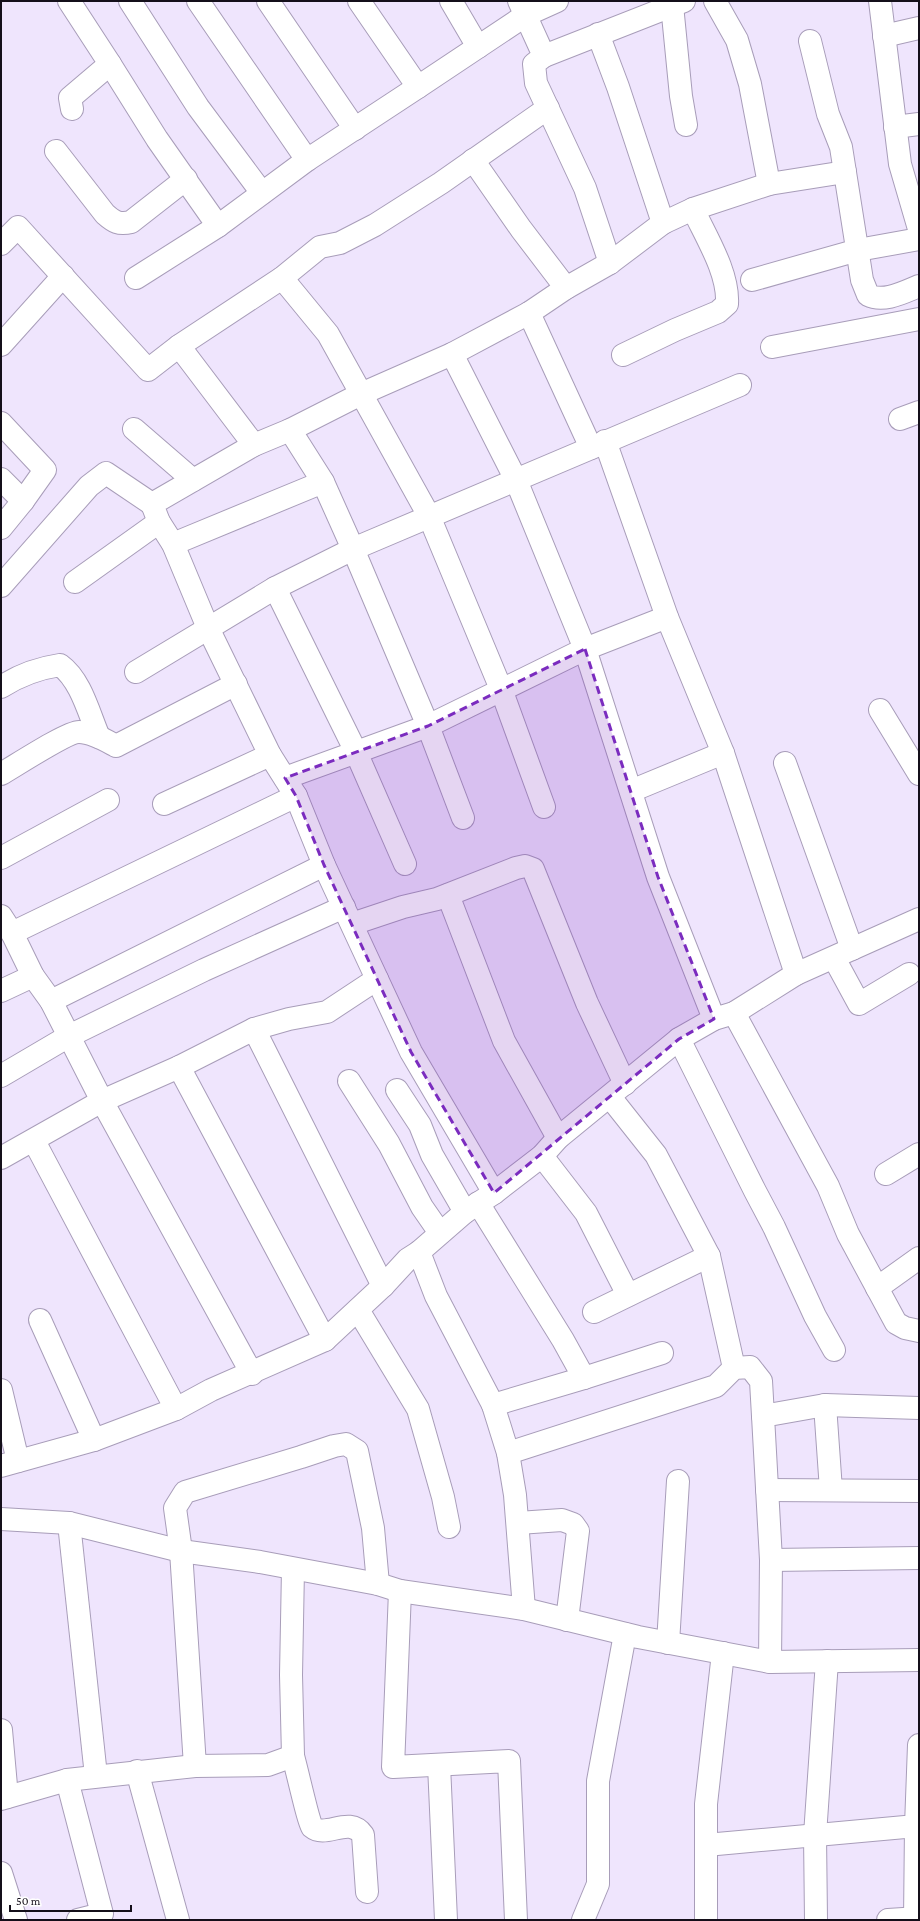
<svg xmlns="http://www.w3.org/2000/svg" width="920" height="1921" font-family="'Crimson Pro',serif">
  <style>
    .lines { fill: none; stroke-linecap: round; stroke-linejoin: round }
    .minor-casing { stroke: #a89db9; stroke-width: 24 }
    .minor { stroke: #fff; stroke-width: 22 }
    .marked { fill: #7b2cbf; fill-opacity: 0.2; stroke: #7b2cbf; stroke-width: 3; stroke-dasharray: 8 5; stroke-linejoin: round }
  </style>
  <rect width="100%" height="100%" fill="#efe5fd"/>
  <g class="lines">
    <g class="minor-casing">
      <g id="minor">
        <path d="M69 1 110 64 70 98 72 109"/>
        <path d="M130 1 198 107 262 193"/>
        <path d="M198 1 307 160"/>
        <path d="M268 1 355 129"/>
        <path d="M451 1 478 47"/>
        <path d="M519 1 544 56 534 64 536 83 585 188 610 263"/>
        <path d="M715 1 737 40 750 84 769 184"/>
        <path d="M880 1 900 164 919 229"/>
        <path d="M672 5 681 96 686 125"/>
        <path d="M598 34 618 87 663 223"/>
        <path d="M884 36 919 28"/>
        <path d="M810 41 828 114 841 147 862 280 868 295C884 303 904 292 919 286"/>
        <path d="M544 56 684 1"/>
        <path d="M110 64 157 139 218 226"/>
        <path d="M418 87 526 15 557 1"/>
        <path d="M895 127 919 124"/>
        <path d="M56 151 105 214C114 222 119 225 131 222L186 179"/>
        <path d="M473 160 521 229 566 288"/>
        <path d="M1 244 18 227 148 370 179 346 282 278 320 247 340 243 375 225 441 183 548 108"/>
        <path d="M136 278 218 226 307 160 418 87 359 1"/>
        <path d="M282 278 328 334 429 516 501 689 544 807"/>
        <path d="M752 280 858 250 919 239"/>
        <path d="M529 313 591 448"/>
        <path d="M1 345 63 276"/>
        <path d="M179 346 254 445"/>
        <path d="M772 347 919 319"/>
        <path d="M452 354 516 480 585 649 658 877 714 1019"/>
        <path d="M623 355 675 330 718 312 727 304C729 273 706 237 693 209"/>
        <path d="M900 419 919 412"/>
        <path d="M1 423 45 470 23 501 1 528"/>
        <path d="M134 429 193 480"/>
        <path d="M290 430 323 482 353 549 428 726 463 818"/>
        <path d="M605 441 667 617 723 753 796 974"/>
        <path d="M1 479 23 501"/>
        <path d="M173 544 323 482"/>
        <path d="M75 582 159 522"/>
        <path d="M1 586 89 486 106 473 152 504"/>
        <path d="M275 588 356 752 405 864"/>
        <path d="M136 672 275 588 353 549 740 385"/>
        <path d="M1 687C18 676 40 668 60 665 81 680 89 714 99 737"/>
        <path d="M880 710 919 774"/>
        <path d="M785 763 852 949"/>
        <path d="M1 774C15 766 67 732 79 732 92 732 105 740 116 746L236 684"/>
        <path d="M285 778 428 726 585 649 667 617"/>
        <path d="M631 791 723 753"/>
        <path d="M164 804 270 755"/>
        <path d="M1 858 108 800"/>
        <path d="M448 895 504 1041 558 1138"/>
        <path d="M1 916 12 933 33 976 51 1001 102 1101 252 1374"/>
        <path d="M352 924 403 907 437 899 516 868 525 866 533 869 587 1003 625 1084"/>
        <path d="M12 933 296 796"/>
        <path d="M834 958 859 1004 909 974"/>
        <path d="M377 979 411 1052 494 1193"/>
        <path d="M1 991 33 976"/>
        <path d="M51 1001 324 865"/>
        <path d="M734 1013 828 1186 848 1234 896 1323 905 1328 919 1331"/>
        <path d="M254 1029 383 1286"/>
        <path d="M679 1039 755 1191 774 1227 815 1316 834 1350"/>
        <path d="M179 1067 325 1340"/>
        <path d="M1 1076 69 1036 204 970 344 907"/>
        <path d="M349 1081 389 1144 422 1207 440 1233"/>
        <path d="M397 1090 420 1125 432 1155 465 1212"/>
        <path d="M610 1097 656 1155 709 1256 734 1368"/>
        <path d="M34 1141 176 1409"/>
        <path d="M542 1156 586 1213 628 1295"/>
        <path d="M1 1158 102 1101 179 1067 254 1029 289 1019 327 1012 377 979 324 865 296 796 270 755 208 628 173 544 159 522 152 504 254 445 290 430 361 394 452 354 529 313 566 288 610 263 663 223 693 209 769 184 845 172"/>
        <path d="M886 1174 919 1154"/>
        <path d="M478 1203 563 1340 584 1378"/>
        <path d="M419 1252 436 1296 493 1405 508 1453 515 1495 524 1609"/>
        <path d="M877 1288 919 1258"/>
        <path d="M358 1310 418 1409 443 1497 449 1527"/>
        <path d="M594 1312 709 1256"/>
        <path d="M40 1320 94 1440"/>
        <path d="M1 1390 18 1461"/>
        <path d="M493 1405 584 1378 662 1353"/>
        <path d="M825 1405 831 1490"/>
        <path d="M508 1453 716 1386 734 1368 750 1367 761 1381 763 1416"/>
        <path d="M1 1466 94 1440 176 1409 211 1390 325 1340 383 1286 408 1259 419 1252 465 1212 494 1193 542 1156 558 1138 679 1039 714 1019 734 1013 796 974 919 919"/>
        <path d="M767 1490 919 1491"/>
        <path d="M1 1519 69 1523 181 1551 260 1562 378 1584 400 1591 524 1609 638 1637 770 1662 919 1660"/>
        <path d="M69 1523 96 1776"/>
        <path d="M518 1523 562 1520 573 1524 578 1531 567 1620"/>
        <path d="M771 1560 919 1558"/>
        <path d="M400 1591 393 1767 509 1761 516 1920"/>
        <path d="M668 1643 678 1481"/>
        <path d="M770 1662 771 1560 763 1416 825 1405 919 1408"/>
        <path d="M1 1730 7 1797"/>
        <path d="M293 1756C296 1766 309 1824 312 1827 326 1839 349 1815 363 1835L367 1892"/>
        <path d="M439 1765 446 1920"/>
        <path d="M195 1766 181 1551 175 1508 185 1492 301 1457 334 1446 346 1444 357 1451 373 1528 378 1584"/>
        <path d="M137 1771 178 1920"/>
        <path d="M67 1780 102 1914 78 1920"/>
        <path d="M1 1799 67 1780 195 1766 268 1765 293 1756 291 1675 293 1569"/>
        <path d="M706 1845 916 1826 919 1745"/>
        <path d="M1 1873 16 1920"/>
        <path d="M583 1920 598 1884V1781L625 1634"/>
        <path d="M706 1920V1804L723 1653"/>
        <path d="M816 1920 815 1835 827 1661"/>
        <path d="M888 1920 919 1918"/>
        <path d="M915 1920 916 1826"/>
      </g>
    </g>
    <use href="#minor" class="minor"/>
  </g>
  <path class="marked" d="M585 649 658 877 714 1019 679 1039 494 1193 411 1052 324 865 296 796 285 778 428 726Z"/>
  <rect width="920" height="1921" fill="none" stroke="#140f1a" stroke-width="4"/>
  <path d="M10 1905v6h121v-6" fill="none" stroke="#140f1a" stroke-width="2"/>
  <text x="16" y="1905" font-size="12" fill="#140f1a" stroke="#ffffff" stroke-width="3" paint-order="stroke">50 m</text>
</svg>
